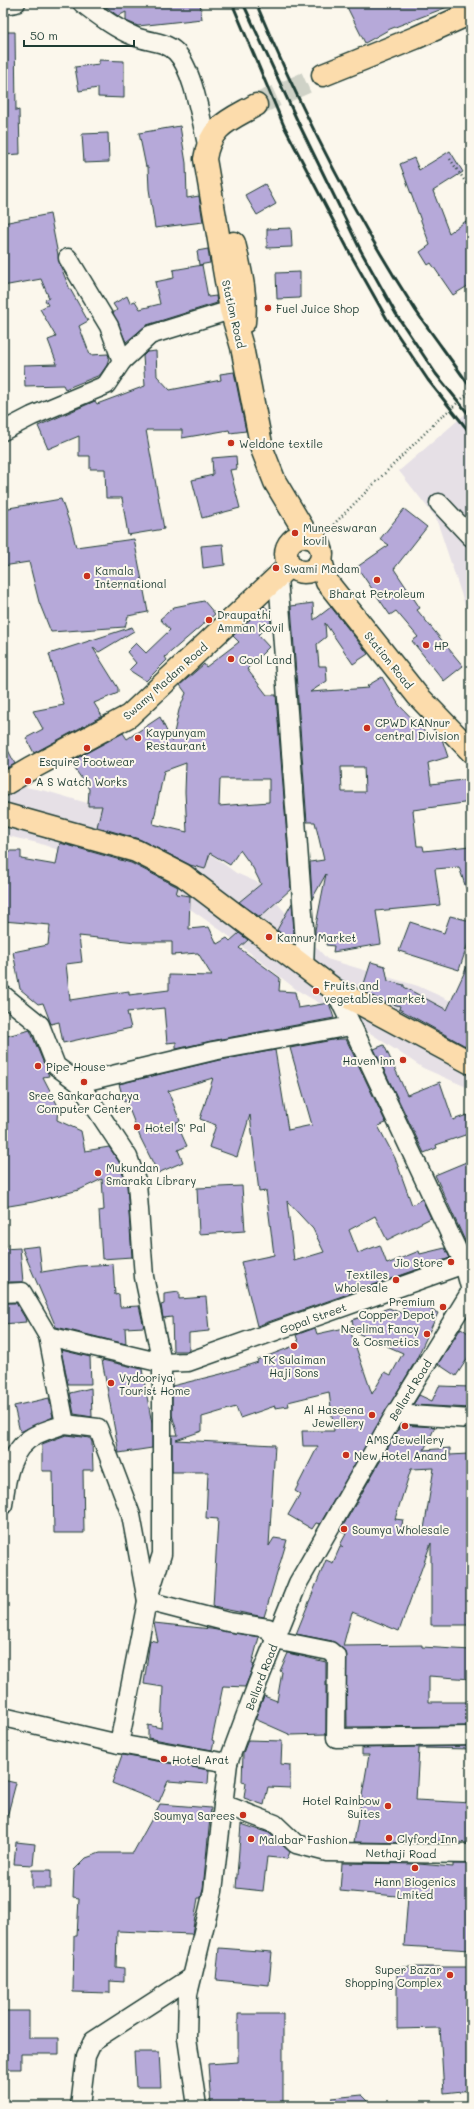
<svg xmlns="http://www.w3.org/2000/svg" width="474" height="2109" font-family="Mali,sans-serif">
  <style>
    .built { fill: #e6e0e6 }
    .building { fill: #b6a9d9; stroke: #1f3d34; fill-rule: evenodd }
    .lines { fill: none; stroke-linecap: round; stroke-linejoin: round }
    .major-tunnel { stroke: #cfd2c7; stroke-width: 22; stroke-dasharray: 22 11; stroke-linecap: butt }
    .minor-casing { stroke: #1f3d34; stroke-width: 21 }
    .major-casing { stroke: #1f3d34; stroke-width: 25 }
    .path { stroke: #1f3d34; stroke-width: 2.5; stroke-dasharray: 1 3; stroke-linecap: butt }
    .minor { stroke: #fbf7ec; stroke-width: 18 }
    .major { stroke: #fcdcac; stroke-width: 22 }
    .rail { stroke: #1f3d34; stroke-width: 3 }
    .path-bridge { stroke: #1f3d34; stroke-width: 2.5; stroke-dasharray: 1 3; stroke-linecap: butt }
    .poi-dot { fill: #c8321e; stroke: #fbf7ec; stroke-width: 1.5 }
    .labels { text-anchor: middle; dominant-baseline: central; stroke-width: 4; stroke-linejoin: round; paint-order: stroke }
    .poi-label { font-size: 11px; fill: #1f3d34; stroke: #fbf7ec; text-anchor: start }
    .street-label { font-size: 11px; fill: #1f3d34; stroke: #fbf7ec }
  </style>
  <rect width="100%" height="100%" fill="#fbf7ec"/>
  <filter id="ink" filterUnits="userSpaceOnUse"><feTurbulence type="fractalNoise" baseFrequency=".025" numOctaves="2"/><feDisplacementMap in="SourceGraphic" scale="8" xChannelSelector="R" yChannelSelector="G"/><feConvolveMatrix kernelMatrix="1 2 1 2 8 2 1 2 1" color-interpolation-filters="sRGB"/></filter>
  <g filter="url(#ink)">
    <g class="built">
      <path d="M471 409V615L467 611 436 518 399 471Z"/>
      <path d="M16 782 15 785 46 791 128 815 208 852 236 873 259 883 327 959 418 986 464 1007 471 1022V1089L423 1068 367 1031 297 990 226 934 150 881 38 843 3 835V806Z"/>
    </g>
    <g class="building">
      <path d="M101 3H200L202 19 138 26 126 21V12L118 16Z"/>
      <path d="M345 3H455V4L390 29 365 43Z"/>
      <path d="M3 32H15L16 111 19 110 20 154 3 155Z"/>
      <path d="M99 60 124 61V98L98 97V88L79 91 75 67 99 64Z"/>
      <path d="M180 126 186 163 187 198 199 196 203 222 155 228 149 189 148 167H146L139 133Z"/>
      <path d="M108 133 109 162 84 163 82 134Z"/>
      <path d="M450 151 463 172 433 191 449 233 466 221 471 227V284L453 295 431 263 428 265 420 252 430 245 400 164 414 158 419 170Z"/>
      <path d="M265 184 276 204 257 215 245 195Z"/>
      <path d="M50 214 60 265 69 287 88 321 79 326 90 355 108 354 109 357 107 365 100 375 65 389 63 385 25 386 24 365 57 364 48 340 56 337 40 309 48 305 45 300 49 298 41 279 3 286V223Z"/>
      <path d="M291 228 292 247 267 248V229Z"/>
      <path d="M208 249 210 263 199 265 197 251Z"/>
      <path d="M202 265 208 297 216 296 217 303 147 325 126 342 113 313 117 310 113 304 127 296 130 303 135 301 140 309 160 304 155 282 174 278 173 270Z"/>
      <path d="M300 272V298L277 299 276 273Z"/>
      <path d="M156 351 157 376 170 390 221 380 220 374 234 372 246 431 230 433 229 430 182 438V430H146L164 529 128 535 122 498H106L105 469H90V456H79V436L48 449 38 426 95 401 97 404 145 386 143 356 147 352Z"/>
      <path d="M236 456 237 469 230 470 240 508 202 518 192 480 213 475 212 458Z"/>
      <path d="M61 499 71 527 76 547 134 539 148 612 128 616 125 627 51 632 39 602 29 562 3 566V509Z"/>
      <path d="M404 509 427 527 394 569 420 608 417 610 463 666 444 681 412 641 418 637 396 611 390 615 357 567 389 545 380 539Z"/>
      <path d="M223 544 225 565 203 568 201 546Z"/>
      <path d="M204 601 215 614 165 657 167 660 146 681 129 670 136 663 127 652 136 643 146 653 170 630 160 619 174 607Z"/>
      <path d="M313 603 314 620 331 607 368 654 353 664 325 623 326 637 317 644 319 666H326L327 681 310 692 369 688 367 686 382 677 399 705 430 737 438 735 442 739 448 757 428 763 431 784 471 779V802L413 810 417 846H423L424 851 470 846 471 897H469L459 867 435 869 440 905 376 911 381 944 333 952 334 946 326 945 327 939H315V930L326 874 312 899 310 862 324 860 315 822H307L291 606ZM341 767H364L365 792H342Z"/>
      <path d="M264 606 270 611 271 622 258 635 269 647 247 669 267 695H276L291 889 260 917 239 902 261 884 253 868 240 850 230 865 210 853 205 869 190 865 139 839 97 827 102 806H88L89 789 70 762 123 733 127 739 160 717 172 742 179 710 186 693 180 685 204 664 206 667 239 642 233 636ZM186 763 185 792 187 832 153 824 164 771ZM220 779H269V802L219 806Z"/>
      <path d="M132 627 134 631 99 652 93 648 118 688V693L94 703 102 716 34 753 26 738 43 729 33 711 64 705 49 654Z"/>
      <path d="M3 740 15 764 3 770Z"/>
      <path d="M60 843 131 863 176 886 178 887 176 894 190 896 189 929 209 927 217 944 227 938 230 941 239 933 248 940 239 948 280 978 279 991 295 992 298 1008 329 1003 334 1018 211 1041 176 1049V1042L167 1043 164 1008 127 1012 131 1028 63 1043 59 1022 51 1024 43 1003 38 1004 20 989 13 952 48 945 50 925 3 921V851H21V859L56 865ZM79 936 136 942H172V955L198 953 212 976 169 975V990L129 995V991L70 1000 66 964 82 962Z"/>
      <path d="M292 903 294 932 290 940 277 930Z"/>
      <path d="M450 916 471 921V935L459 970 399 951 410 922 444 933Z"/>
      <path d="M471 958V1049L399 1009 400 1006 381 1001 362 990 371 962 385 966 388 981 404 985V987L447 1010Z"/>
      <path d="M30 1030 49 1076 43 1077 58 1106 57 1120 81 1131 85 1151 109 1147 119 1162 127 1185 132 1257 102 1259 99 1211 104 1210 102 1179 79 1190 33 1202 3 1207V1037Z"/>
      <path d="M338 1039H346L386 1123 378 1126 395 1158 412 1205 422 1199 431 1218 387 1240 375 1216 349 1230 358 1253 380 1245 387 1264 419 1251 420 1254 445 1248 450 1258 257 1326 241 1262 274 1255 266 1191 259 1192 250 1115 237 1157 209 1147 216 1125 200 1119 213 1078 168 1091 180 1121 176 1122 187 1146 178 1150 183 1162 158 1173 140 1137 126 1101 124 1102 119 1084 215 1061 275 1050 288 1130 312 1125 290 1048ZM287 1201 313 1229 324 1252 294 1261Z"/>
      <path d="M384 1045 407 1095 440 1082 453 1120 467 1115 471 1133 436 1145 437 1148 424 1153 374 1049Z"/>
      <path d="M471 1160V1254L435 1175Z"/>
      <path d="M242 1186 245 1231 199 1234 197 1188Z"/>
      <path d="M39 1246 42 1272 79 1266 113 1264 115 1295 119 1294 120 1307 139 1306 144 1327 125 1328 126 1344 56 1327 22 1248Z"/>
      <path d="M20 1248 23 1282H5L3 1249Z"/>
      <path d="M179 1292V1299L206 1297 209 1331 189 1333V1350L187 1351H173L172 1317 163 1318 161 1305 164 1304V1294Z"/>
      <path d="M407 1299 438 1313 416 1360 320 1524 316 1523 312 1529 288 1515 300 1494 295 1491 318 1446H303L302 1431H334L329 1392 288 1402 289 1406 275 1408V1406L240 1418 236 1407 202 1417V1431L176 1440 275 1445 269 1546 274 1538 287 1540 264 1617 213 1607 218 1519 206 1518 208 1472H172V1435H178L172 1415V1386L221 1374 258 1362 257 1360 299 1344 296 1335 315 1328 317 1334 349 1327 372 1394 385 1372 391 1375 403 1353 355 1332 352 1320 389 1308 401 1313Z"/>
      <path d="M3 1303H16L25 1318 26 1322 3 1324Z"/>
      <path d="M461 1328 471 1335V1353L456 1376 438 1364Z"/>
      <path d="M61 1350 90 1357 91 1384H68Z"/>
      <path d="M102 1360 142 1369 152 1424V1448L119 1453Z"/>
      <path d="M439 1386 471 1387V1408L413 1405 419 1395 432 1401Z"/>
      <path d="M91 1388 92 1417 74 1414 70 1393Z"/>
      <path d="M49 1398 53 1417 20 1432 14 1406Z"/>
      <path d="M401 1425 435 1427 424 1450 450 1448V1455L468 1454 469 1485H471V1625H431V1543L399 1631 352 1612 343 1646 422 1645V1647L471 1650V1679L429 1676V1702H471V1726L347 1727 346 1652 332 1641 296 1634 326 1560 333 1563 340 1547H343L340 1545 346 1534 340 1531ZM434 1468 424 1529H401L403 1520 395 1519 411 1469Z"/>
      <path d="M66 1435 90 1438 92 1442 93 1470H83L84 1533H54L53 1471H42V1444Z"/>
      <path d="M154 1623 211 1629 259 1637 252 1664 254 1665 245 1687 223 1686 212 1740 214 1741 212 1750 148 1738V1725L161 1728 163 1687 144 1684 150 1640 158 1642Z"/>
      <path d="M288 1653 326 1662V1734L291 1735 255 1719 264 1696 277 1701 282 1672 280 1671Z"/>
      <path d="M248 1740 282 1741 281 1764 290 1765V1788L268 1787 264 1805 244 1798 246 1783 242 1782 243 1753Z"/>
      <path d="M471 1746V1749L419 1748 416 1800 471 1803 469 1843 415 1839V1843L354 1842 369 1755H362V1748Z"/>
      <path d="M122 1755 209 1770 208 1784 168 1781 159 1802 112 1783Z"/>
      <path d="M3 1780 16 1783 7 1817H3Z"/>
      <path d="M160 1804 211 1808 203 1889 201 1898H198L192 1934 117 1931 116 1967 124 1968V1982L110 1981V1993L73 1992 74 1936H77L79 1898 73 1897 74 1870 86 1858 100 1853H133Z"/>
      <path d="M241 1824 269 1833 290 1852 287 1859 267 1857 263 1891 236 1888Z"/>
      <path d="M16 1842 35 1844 33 1865 14 1864Z"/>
      <path d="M342 1863 419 1864 453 1867V1864H470L468 1900H471V1950L404 1946 408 1897 340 1891Z"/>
      <rect x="32" y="1870" width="19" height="18"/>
      <path d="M219 1948 272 1952 269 1985 216 1980Z"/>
      <path d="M397 1967H471V2090L444 2093 440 2028 397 2029Z"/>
      <path d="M3 2011H29V2038H59V2054H21V2069H3Z"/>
      <path d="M238 2014H283V2106H211L208 2064 238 2062Z"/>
      <path d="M134 2052H159L161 2087H136Z"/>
      <path d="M362 2095 373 2106H332V2098Z"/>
    </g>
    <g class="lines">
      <path class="major-tunnel" d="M256 105 323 75"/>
      <g class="minor-casing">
        <g id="minor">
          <path d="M82 3C99 16 116 29 136 37 149 42 165 41 176 52 193 69 201 120 207 144"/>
          <path d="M3 5 16 3"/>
          <path d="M122 361 150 335 231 310"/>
          <path d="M3 431 32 416 106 385 122 361 109 326 68 258"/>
          <path d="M439 503 471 537"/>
          <path d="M278 577 305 941 304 968"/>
          <path d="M335 990 464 1264 471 1291"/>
          <path d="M3 995 40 1025 56 1066 79 1083 128 1157 137 1183 144 1277 162 1363V1554L147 1601 228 1622 268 1628 275 1640 330 1651 337 1657 336 1738 471 1736"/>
          <path d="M79 1083 213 1051 351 1026"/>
          <path d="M3 1293 22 1292 48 1336 162 1363 188 1362 464 1264"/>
          <path d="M395 1414 471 1419"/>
          <path d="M65 1424 98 1428 131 1515 147 1601 119 1744"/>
          <path d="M3 1505C6 1479 10 1447 36 1435 45 1430 55 1428 65 1424L48 1336"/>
          <path d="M3 1717 119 1744 228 1763"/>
          <path d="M223 1804 275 1824 296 1844 327 1852 471 1854"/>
          <path d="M80 2106 86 2056 93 2041 192 1977"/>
          <path d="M197 2106 187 2038 188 1994 213 1891 228 1763 258 1682 298 1583 391 1421 471 1291"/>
        </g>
      </g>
      <g class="major-casing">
        <g id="major">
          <path d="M323 75 415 38 471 13"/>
          <path d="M256 105C230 120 210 125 205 159L231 310 242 347 262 449 275 482 308 537"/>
          <path d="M234 243C240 269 247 295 244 322"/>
          <circle cx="304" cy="554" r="18"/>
          <path d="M321 561 327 582 417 695 471 751"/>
          <path d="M3 785 30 769 129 716 290 565"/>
          <path d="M3 814 136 851 183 875 335 990 471 1063"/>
        </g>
      </g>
      <g class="path">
        <path d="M450 159 471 190"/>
        <path d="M325 533 438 420"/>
      </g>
      <use href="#minor" class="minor"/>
      <use href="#major" class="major"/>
      <g class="rail">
        <path d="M232 3 284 126 351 255 387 319 428 380 471 434"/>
        <path d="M243 3 298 122 361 251 396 314 436 374 471 417"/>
        <path d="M256 3C301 110 353 214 416 311 434 337 453 362 471 388"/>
      </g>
      <path class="path-bridge" d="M438 420 471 391"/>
    </g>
  </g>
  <g class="poi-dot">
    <circle cx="268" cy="308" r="4"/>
    <circle cx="231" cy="443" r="4"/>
    <circle cx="295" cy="533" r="4"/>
    <circle cx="276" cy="568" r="4"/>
    <circle cx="87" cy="576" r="4"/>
    <circle cx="377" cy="580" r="4"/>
    <circle cx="209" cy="620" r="4"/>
    <circle cx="426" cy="645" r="4"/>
    <circle cx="231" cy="659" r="4"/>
    <circle cx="367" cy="728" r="4"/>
    <circle cx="138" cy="738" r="4"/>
    <circle cx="87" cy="748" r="4"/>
    <circle cx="28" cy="781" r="4"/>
    <circle cx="269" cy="937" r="4"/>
    <circle cx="316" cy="991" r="4"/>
    <circle cx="403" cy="1060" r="4"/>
    <circle cx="38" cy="1066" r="4"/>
    <circle cx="84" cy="1082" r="4"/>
    <circle cx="137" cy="1127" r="4"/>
    <circle cx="98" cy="1173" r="4"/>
    <circle cx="451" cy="1262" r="4"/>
    <circle cx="396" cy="1280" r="4"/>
    <circle cx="443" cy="1307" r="4"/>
    <circle cx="427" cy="1334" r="4"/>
    <circle cx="294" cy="1346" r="4"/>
    <circle cx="111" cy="1383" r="4"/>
    <circle cx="372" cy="1415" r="4"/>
    <circle cx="405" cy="1426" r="4"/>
    <circle cx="346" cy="1455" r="4"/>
    <circle cx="344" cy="1529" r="4"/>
    <circle cx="164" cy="1759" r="4"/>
    <circle cx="388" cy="1806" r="4"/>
    <circle cx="243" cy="1815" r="4"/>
    <circle cx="389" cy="1838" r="4"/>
    <circle cx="251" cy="1839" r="4"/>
    <circle cx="415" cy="1868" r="4"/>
    <circle cx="450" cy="1975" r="4"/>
  </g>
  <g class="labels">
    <g class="poi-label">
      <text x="276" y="308">Fuel Juice Shop</text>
      <text x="239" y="443">Weldone textile</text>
      <text x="303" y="527">Muneeswaran<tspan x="303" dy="13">kovil</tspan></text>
      <text x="284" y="568">Swami Madam</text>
      <text x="95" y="570">Kamala<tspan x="95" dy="13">International</tspan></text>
      <text x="377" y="593" text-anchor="middle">Bharat Petroleum</text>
      <text x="217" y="614">Draupathi<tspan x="217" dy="13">Amman Kovil</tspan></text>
      <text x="434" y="645">HP</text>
      <text x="239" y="659">Cool Land</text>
      <text x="375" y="722">CPWD KANnur<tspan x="375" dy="13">central Division</tspan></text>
      <text x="146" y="732">Kaypunyam<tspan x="146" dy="13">Restaurant</tspan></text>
      <text x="87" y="761" text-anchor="middle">Esquire Footwear</text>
      <text x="36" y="781">A S Watch Works</text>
      <text x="277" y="937">Kannur Market</text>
      <text x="324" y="985">Fruits and<tspan x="324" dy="13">vegetables market</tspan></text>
      <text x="395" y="1060" text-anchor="end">Haven inn</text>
      <text x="46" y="1066">Pipe House</text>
      <text x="84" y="1095" text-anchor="middle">Sree Sankaracharya<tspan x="84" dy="13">Computer Center</tspan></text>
      <text x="145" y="1127">Hotel S' Pal</text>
      <text x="106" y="1167">Mukundan<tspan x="106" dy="13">Smaraka Library</tspan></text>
      <text x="443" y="1262" text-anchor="end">Jio Store</text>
      <text x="388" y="1274" text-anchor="end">Textiles<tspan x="388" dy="13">Wholesale</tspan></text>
      <text x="435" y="1301" text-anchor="end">Premium<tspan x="435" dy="13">Copper Depot</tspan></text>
      <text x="419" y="1328" text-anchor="end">Neelima Fancy<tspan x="419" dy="13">&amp; Cosmetics</tspan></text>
      <text x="294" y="1359" text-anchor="middle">TK Sulaiman<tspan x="294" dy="13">Haji Sons</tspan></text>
      <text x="119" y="1377">Vydooriya<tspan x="119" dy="13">Tourist Home</tspan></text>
      <text x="364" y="1409" text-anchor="end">Al Haseena<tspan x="364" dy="13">Jewellery</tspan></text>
      <text x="405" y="1439" text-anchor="middle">AMS Jewellery</text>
      <text x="354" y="1455">New Hotel Anand</text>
      <text x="352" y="1529">Soumya Wholesale</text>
      <text x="172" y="1759">Hotel Arat</text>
      <text x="380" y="1800" text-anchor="end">Hotel Rainbow<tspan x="380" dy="13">Suites</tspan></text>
      <text x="235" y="1815" text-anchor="end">Soumya Sarees</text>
      <text x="397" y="1838">Clyford Inn</text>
      <text x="259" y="1839">Malabar Fashion</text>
      <text x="415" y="1881" text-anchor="middle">Hann Biogenics<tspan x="415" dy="13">Lmited</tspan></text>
      <text x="442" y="1969" text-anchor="end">Super Bazar<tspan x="442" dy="13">Shopping Complex</tspan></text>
    </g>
    <g class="street-label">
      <text transform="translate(234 314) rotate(77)">Station Road</text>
      <text transform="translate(389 660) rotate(51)">Station Road</text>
      <text transform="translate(165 681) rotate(-42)">Swamy Madam Road</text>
      <text transform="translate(313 1318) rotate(-20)">Gopal Street</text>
      <text transform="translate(410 1390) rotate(-58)">Bellard Road</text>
      <text transform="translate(261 1677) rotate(-69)">Bellard Road</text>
      <text transform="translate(401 1853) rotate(1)">Nethaji Road</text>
    </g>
  </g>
  <rect width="474" height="2109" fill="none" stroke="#fbf7ec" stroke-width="16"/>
  <rect x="8" y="8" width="458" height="2093" fill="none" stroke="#1f3d34" stroke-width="1.5" filter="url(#ink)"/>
  <path d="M24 40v6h110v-6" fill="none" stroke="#1f3d34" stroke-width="2"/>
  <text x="30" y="40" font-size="12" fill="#1f3d34" stroke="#fbf7ec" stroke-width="3" paint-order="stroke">50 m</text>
</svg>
